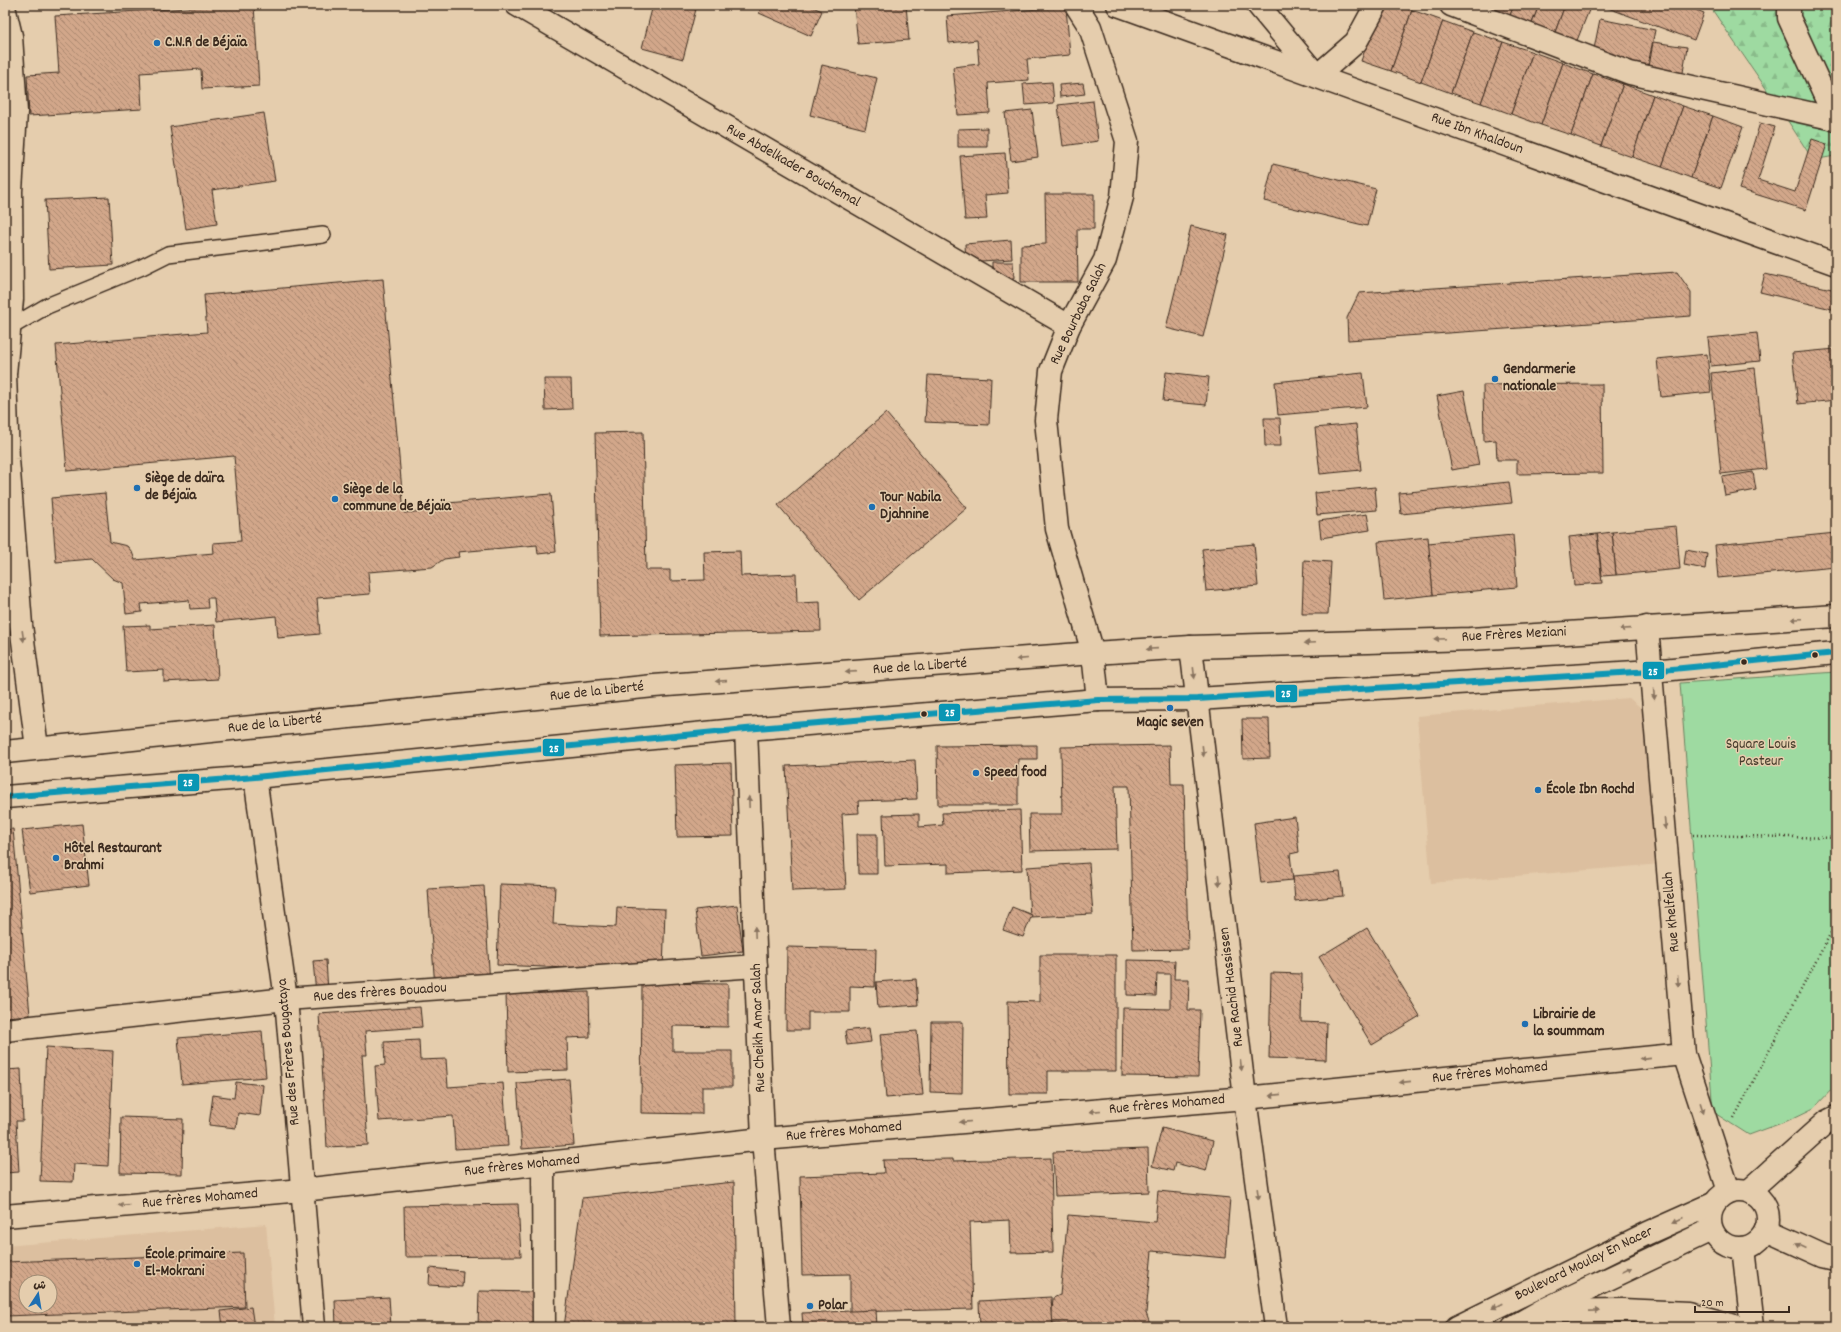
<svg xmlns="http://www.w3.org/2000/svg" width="1841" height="1332" font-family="Dekko,'Playpen Sans Arabic',sans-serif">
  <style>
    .built { fill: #dcbf9f; fill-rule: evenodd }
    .forest { fill: url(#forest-firs); stroke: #6c8260 }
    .garden { fill: #9edaa1; stroke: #6c8260 }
    .building { fill: url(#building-back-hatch); stroke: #3b2a1e; fill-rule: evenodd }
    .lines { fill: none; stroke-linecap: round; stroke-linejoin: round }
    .lane-casing { stroke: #3b2a1e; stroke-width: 18 }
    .street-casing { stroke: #3b2a1e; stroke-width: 25 }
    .secondary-casing { stroke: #3b2a1e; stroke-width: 25 }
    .primary-casing { stroke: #3b2a1e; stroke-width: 25 }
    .path { stroke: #3b2a1e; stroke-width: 2.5; stroke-dasharray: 1 3; stroke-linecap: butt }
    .lane { stroke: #e5cdad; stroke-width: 15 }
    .street { stroke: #e5cdad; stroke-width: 22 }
    .secondary { stroke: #e5cdad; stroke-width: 22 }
    .primary { stroke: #e5cdad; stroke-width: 22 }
    .bus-1-casing { stroke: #e5cdad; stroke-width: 9 }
    .bus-1 { stroke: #0996b4; stroke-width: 6 }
    .oneway { fill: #88735e }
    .poi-dot { fill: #1f6fb2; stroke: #e5cdad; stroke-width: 1.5 }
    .bus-dot { fill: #3b2a1e; stroke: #e5cdad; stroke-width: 1.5 }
    .labels { text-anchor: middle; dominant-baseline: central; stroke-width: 3; stroke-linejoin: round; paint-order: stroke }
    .poi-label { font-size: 15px; font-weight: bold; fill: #3b2a1e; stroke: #e5cdad; text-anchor: start }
    .street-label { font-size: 15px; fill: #3b2a1e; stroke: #e5cdad }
    .park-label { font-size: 15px; fill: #453c2b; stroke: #e5cdad }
    .line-badge { stroke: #e5cdad; stroke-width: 1.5 }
    .badge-label { font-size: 11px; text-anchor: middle; font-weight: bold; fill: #fff }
  </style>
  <defs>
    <pattern id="forest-firs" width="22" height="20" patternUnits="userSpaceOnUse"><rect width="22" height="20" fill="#9edaa1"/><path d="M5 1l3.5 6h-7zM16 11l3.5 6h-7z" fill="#89bb8a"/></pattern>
    <pattern id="building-back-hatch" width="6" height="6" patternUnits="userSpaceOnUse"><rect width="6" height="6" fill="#d2a78a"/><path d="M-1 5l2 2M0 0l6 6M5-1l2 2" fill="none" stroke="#ac8870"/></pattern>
  </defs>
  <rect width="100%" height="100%" fill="#e5cdad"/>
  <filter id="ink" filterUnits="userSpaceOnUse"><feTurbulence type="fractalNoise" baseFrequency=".025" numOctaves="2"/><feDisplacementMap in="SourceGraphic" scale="8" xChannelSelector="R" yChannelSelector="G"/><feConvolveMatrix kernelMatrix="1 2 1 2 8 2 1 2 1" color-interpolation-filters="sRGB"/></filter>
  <g filter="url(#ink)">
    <g class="built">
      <path d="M1629 698 1646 712 1661 864 1431 883 1417 716Z"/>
      <path d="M266 1224 275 1327H5V1246ZM26 1282H50V1306H26Z"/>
    </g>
    <path class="forest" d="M1709 5H1836L1835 156 1813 160C1780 107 1744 57 1709 5Z"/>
    <path class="garden" d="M1836 672V1085L1814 1108 1787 1121 1749 1135 1713 1112 1680 683Z"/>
    <g class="building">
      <path d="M238 5H254L259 86 202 89 201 69 140 73 142 109 29 116 27 75 59 73 55 16Z"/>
      <path d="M653 5H682L696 9 683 59 642 48Z"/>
      <path d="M762 5H808L822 11 811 36 759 13Z"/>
      <path d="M854 5H906L909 40 858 44Z"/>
      <path d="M1381 5H1397L1412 10 1391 71 1361 61Z"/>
      <path d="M1488 5H1514L1509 18 1486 10Z"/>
      <path d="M1514 5H1539L1531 26 1509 18Z"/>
      <path d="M1539 5H1565L1554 35 1531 26Z"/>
      <path d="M1565 5H1591L1576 43 1554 35Z"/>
      <path d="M1609 5H1684L1704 13 1694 40 1608 8Z"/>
      <path d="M1066 7 1070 55 1027 59 1029 80 988 83 990 113 958 115 953 67 979 64 977 40 949 43 947 16Z"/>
      <path d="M1412 10 1443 21 1421 82 1391 71Z"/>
      <path d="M1600 19 1655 30 1648 65 1593 54Z"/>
      <path d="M1443 21 1473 32 1451 93 1421 82Z"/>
      <path d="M1473 32 1503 42 1481 103 1451 93Z"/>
      <path d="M1503 42 1533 52 1511 114 1481 103Z"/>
      <path d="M1653 42 1687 47 1682 79 1648 73Z"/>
      <path d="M1533 52 1563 63 1541 125 1511 114Z"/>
      <path d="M1563 63 1593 74 1571 135 1541 125Z"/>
      <path d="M822 65 877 78 865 129 810 115Z"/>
      <path d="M1593 74 1623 84 1601 146 1571 135Z"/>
      <path d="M1052 82 1054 103 1025 105 1023 84Z"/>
      <path d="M1083 83 1085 94 1060 97 1059 85Z"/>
      <path d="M1623 84 1653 95 1632 157 1601 146Z"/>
      <path d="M1653 95 1683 106 1662 167 1632 157Z"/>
      <path d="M1093 101 1098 141 1063 146 1058 105Z"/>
      <path d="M1683 106 1713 116 1691 178 1662 167Z"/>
      <path d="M1032 110 1038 157 1011 161 1005 113Z"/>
      <path d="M264 113 275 181 212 190 217 224 186 229 170 127Z"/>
      <path d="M1713 116 1743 127 1721 188 1691 178Z"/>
      <path d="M1760 123 1775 127 1758 180 1795 192 1812 139 1827 144 1806 210 1739 189Z"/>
      <path d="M987 128V147H958V129Z"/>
      <path d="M1005 153 1008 193 985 195 987 219 965 220 960 156Z"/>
      <path d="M1273 164 1376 189 1367 226 1264 201Z"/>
      <path d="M1045 194H1094V229H1077L1078 282H1021V245L1046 244Z"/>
      <path d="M109 197 113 265 49 269 45 200Z"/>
      <path d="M1191 226 1228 235 1203 337 1166 328Z"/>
      <path d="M1011 240 1012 259 966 262 965 244Z"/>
      <path d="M992 262H1013L1014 278H992Z"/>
      <path d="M1677 272 1691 292V316L1348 340 1347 318 1359 293Z"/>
      <path d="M1765 274 1836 290V310L1760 292Z"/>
      <path d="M383 279 404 513 436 510V504L551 494 556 552 538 554 537 545 458 552 459 557 444 559 432 567 368 572 370 594 317 598 320 634 278 638 276 616 216 622 214 598H207L208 608 190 609 189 600 141 604 142 612 126 614 123 583 113 579 92 559 56 562 51 498 105 493 110 542 127 546 132 552 135 560 214 553 213 543 241 541 234 456 67 471 56 345 207 332 204 295Z"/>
      <path d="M1757 333 1760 361 1711 366 1708 338Z"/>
      <path d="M1836 349V400L1798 404 1792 353Z"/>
      <path d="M1707 354 1711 392 1661 397 1657 359Z"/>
      <path d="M1755 368 1766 469 1721 474 1711 373Z"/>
      <path d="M1166 372 1209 377 1206 405 1163 401Z"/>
      <path d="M1363 373 1367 407 1278 415 1275 382Z"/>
      <path d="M928 375 991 378 989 425 925 422Z"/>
      <path d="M544 379H571L572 409 545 410Z"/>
      <path d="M1602 384 1603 473 1517 474V460H1497L1496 440 1484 441 1483 385Z"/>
      <path d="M1464 391 1479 465 1452 470 1437 396Z"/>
      <path d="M886 413 967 508 859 600 778 505Z"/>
      <path d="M1264 418H1280L1281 446H1265Z"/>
      <path d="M1356 424 1361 470 1320 474 1315 428Z"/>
      <path d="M643 432 646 570H670V581L705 580 704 552 740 551 741 576 796 574 797 603 820 602 821 631 600 636 595 433Z"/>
      <path d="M1753 472 1756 490 1725 496 1722 477Z"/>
      <path d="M1509 482 1512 503 1401 514 1399 493Z"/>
      <path d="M1375 487 1377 510 1317 515 1315 493Z"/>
      <path d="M1367 514 1370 530 1321 538 1319 521Z"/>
      <path d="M1676 526 1680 569 1616 575 1612 532Z"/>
      <path d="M1612 532 1616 575 1602 576 1597 534Z"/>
      <path d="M1836 533V567L1718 578 1715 545Z"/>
      <path d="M1597 534 1602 583 1574 585 1569 537Z"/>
      <path d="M1513 535 1517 587 1433 595 1428 543Z"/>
      <path d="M1428 537 1433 595 1384 600 1378 542Z"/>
      <path d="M1254 544 1258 586 1206 591 1202 549Z"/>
      <path d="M1686 550 1707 554 1705 569 1684 565Z"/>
      <path d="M1304 560 1331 562 1328 614H1302Z"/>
      <path d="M150 625V629L215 625 218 679 164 682V670L126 672 123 626Z"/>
      <path d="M1242 719H1269L1270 758 1243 759Z"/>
      <path d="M1037 745V759H1018V805H938L937 746Z"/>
      <path d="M1170 745 1171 784H1184L1188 949 1133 950 1129 786H1115L1117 849 1030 851 1029 814H1062L1061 747Z"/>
      <path d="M915 760 917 799 858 801 859 813 842 814 846 889 792 891 786 766Z"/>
      <path d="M731 763 733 836 677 837 675 765Z"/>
      <path d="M1020 810 1022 870 948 873V864L885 866 883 815 919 814V827L943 825 942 813Z"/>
      <path d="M1295 817 1299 852 1290 854 1293 880 1261 883 1254 823Z"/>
      <path d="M82 824 89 885 30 892 22 830Z"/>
      <path d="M13 829 30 1015 5 1017V830Z"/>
      <path d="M857 834H877V874H858Z"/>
      <path d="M1089 863 1093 914 1030 917 1027 867Z"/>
      <path d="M1340 872 1343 896 1295 901 1293 876Z"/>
      <path d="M500 884 555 886 553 924 616 927 617 907 665 909 663 972 497 965Z"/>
      <path d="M484 886 490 985 435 988 428 889Z"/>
      <path d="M737 905 743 951 701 956 695 910Z"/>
      <path d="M1012 907 1032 915 1023 937 1003 930Z"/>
      <path d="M1367 928 1420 1016 1372 1045 1319 957Z"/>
      <path d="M787 947 876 949 875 987 850 986V1012H808V1030H786Z"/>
      <path d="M1040 955H1116V1071H1048V1094H1009L1008 1001 1040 1002Z"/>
      <path d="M326 960 328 992 316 993 313 961Z"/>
      <path d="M1127 960 1175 961 1174 979H1189L1188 1010H1200L1198 1077 1122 1076 1123 1008 1170 1009V974H1157L1156 996 1127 995Z"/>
      <path d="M1271 973 1302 974 1301 1022 1327 1023 1326 1060 1269 1058Z"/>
      <path d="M916 979 918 1005 878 1008 876 982Z"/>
      <path d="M642 983 728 984V1027L673 1026V1051H732V1087H702V1114L641 1113Z"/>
      <path d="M589 992 590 1037 567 1038 568 1070 508 1072 506 994Z"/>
      <path d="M420 1007 422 1027 365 1031 367 1055H362L368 1145 327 1147 319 1014Z"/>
      <path d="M931 1022H963L962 1093 930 1092Z"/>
      <path d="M869 1028 871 1042 847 1045 845 1031Z"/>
      <path d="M262 1031 266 1077 182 1084 178 1038Z"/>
      <path d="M917 1031 923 1095 886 1098 880 1034Z"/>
      <path d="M419 1040 420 1060 446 1059 448 1087 503 1083 508 1146 455 1149 453 1116 379 1121 375 1066 385 1065 384 1042Z"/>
      <path d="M46 1047 113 1051 108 1166 74 1164 73 1182 40 1181Z"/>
      <path d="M21 1069 23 1121H16L19 1172 5 1173V1070Z"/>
      <path d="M569 1079 574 1145 522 1149 517 1083Z"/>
      <path d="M236 1082 263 1085 260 1116 238 1113 236 1128 209 1125 213 1095 234 1098Z"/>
      <path d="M121 1117 183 1119 182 1174 120 1173Z"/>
      <path d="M1162 1128 1213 1141 1206 1171 1175 1163 1173 1171 1152 1166Z"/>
      <path d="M1148 1149 1149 1192 1055 1196 1053 1152Z"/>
      <path d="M1051 1158 1053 1252 1011 1253 1010 1220 970 1222 973 1309 850 1312V1274L802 1275 800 1176 884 1173 883 1160 953 1159V1161Z"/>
      <path d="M734 1182 736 1327H564L582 1198Z"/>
      <path d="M1158 1191 1230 1198 1225 1258 1152 1251 1146 1313 1151 1327H1082L1051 1323 1053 1298 1060 1295 1068 1215 1155 1222Z"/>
      <path d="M518 1204 521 1256 405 1257 404 1206Z"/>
      <path d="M243 1253 245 1307 5 1316V1262ZM26 1282H50V1306H26Z"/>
      <path d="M430 1268 463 1271 462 1287 429 1285Z"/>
      <path d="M479 1291 536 1292 535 1327H478Z"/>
      <path d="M389 1297 391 1327H336L335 1300Z"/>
      <path d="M1051 1297 1053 1327H980L979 1301Z"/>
      <path d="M251 1307 254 1327H223L221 1311Z"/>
      <path d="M876 1310 877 1327H803L802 1313Z"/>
    </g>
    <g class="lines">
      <g class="lane-casing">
        <g id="lane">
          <path d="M11 327 47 306 142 267 168 254 323 235"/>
          <path d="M5 613 20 611"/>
        </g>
      </g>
      <g class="street-casing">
        <g id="street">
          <path d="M517 5 1069 326"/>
          <path d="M1076 5 1090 27 1127 141 1122 197 1105 260 1069 326 1051 371 1046 420 1057 529 1093 653 1098 700"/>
          <path d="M1118 5 1836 264"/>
          <path d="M1258 5 1317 76 1356 42 1376 5"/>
          <path d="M1451 5 1630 73 1835 119"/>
          <path d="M1789 5V18L1836 120"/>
          <path d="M5 11 11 36 16 112 11 191 12 299 5 374 8 459 21 625 37 748"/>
          <path d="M1647 627 1684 1054 1729 1191"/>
          <path d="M1191 647 1245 1098 1276 1327"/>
          <path d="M746 729 763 1139 779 1327"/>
          <path d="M255 777 286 999 314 1327"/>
          <path d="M5 1030 286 999 756 966"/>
          <path d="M543 1163 544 1327"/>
          <path d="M5 1216 302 1190 763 1139 1245 1098 1684 1054"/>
        </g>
      </g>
      <g class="secondary-casing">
        <g id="secondary">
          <path d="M5 752 654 686 1093 653 1191 647 1470 639 1836 616"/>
          <path d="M5 797 255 777 746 729 1098 700 1197 699 1652 671 1836 653"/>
          <path d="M1749 1191 1826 1122 1836 1117"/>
        </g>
      </g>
      <g class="primary-casing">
        <g id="primary">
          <circle cx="1739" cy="1219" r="29"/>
          <path d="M1766 1230 1823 1256 1836 1259"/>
          <path d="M1743 1248 1752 1327"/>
          <path d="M1548 1311 1622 1310 1688 1313 1739 1327"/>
          <path d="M1457 1327 1648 1233 1713 1204"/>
          <path d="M1513 1327 1541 1311 1711 1230"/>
        </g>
      </g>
      <g class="path">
        <path d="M1693 835 1836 838"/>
        <path d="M1734 1118 1836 923"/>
      </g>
      <use href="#lane" class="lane"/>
      <use href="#street" class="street"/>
      <use href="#secondary" class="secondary"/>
      <use href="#primary" class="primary"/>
      <g class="bus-1-casing">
        <path id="bus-1" d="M5 797 255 777 746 729 1098 700 1197 699 1652 671 1836 653"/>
      </g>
      <use href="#bus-1" class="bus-1"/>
    </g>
    <defs><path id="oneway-solid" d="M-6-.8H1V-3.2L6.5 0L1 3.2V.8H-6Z"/></defs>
    <g class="oneway">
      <use href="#oneway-solid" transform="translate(1797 619) rotate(177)"/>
      <use href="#oneway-solid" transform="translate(1625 629) rotate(176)"/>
      <use href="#oneway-solid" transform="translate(23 636) rotate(82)"/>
      <use href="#oneway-solid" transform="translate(1440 639) rotate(178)"/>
      <use href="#oneway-solid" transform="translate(1310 643) rotate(178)"/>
      <use href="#oneway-solid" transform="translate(1152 649) rotate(176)"/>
      <use href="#oneway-solid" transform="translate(1022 659) rotate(175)"/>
      <use href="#oneway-solid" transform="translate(851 672) rotate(176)"/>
      <use href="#oneway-solid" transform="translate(1194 673) rotate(83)"/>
      <use href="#oneway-solid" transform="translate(721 681) rotate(176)"/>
      <use href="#oneway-solid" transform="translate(1654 694) rotate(85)"/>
      <use href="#oneway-solid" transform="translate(1203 751) rotate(83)"/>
      <use href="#oneway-solid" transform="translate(749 802) rotate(-92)"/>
      <use href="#oneway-solid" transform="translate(1665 824) rotate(85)"/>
      <use href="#oneway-solid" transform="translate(1219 880) rotate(83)"/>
      <use href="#oneway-solid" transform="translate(755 932) rotate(-92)"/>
      <use href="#oneway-solid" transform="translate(1678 981) rotate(85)"/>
      <use href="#oneway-solid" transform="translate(1645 1058) rotate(174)"/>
      <use href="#oneway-solid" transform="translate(1241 1065) rotate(83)"/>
      <use href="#oneway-solid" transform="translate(1405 1082) rotate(174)"/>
      <use href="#oneway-solid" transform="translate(1275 1095) rotate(174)"/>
      <use href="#oneway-solid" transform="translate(1702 1108) rotate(72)"/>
      <use href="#oneway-solid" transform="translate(1095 1111) rotate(175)"/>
      <use href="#oneway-solid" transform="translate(965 1122) rotate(175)"/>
      <use href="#oneway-solid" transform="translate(1258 1194) rotate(82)"/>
      <use href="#oneway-solid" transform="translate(124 1205) rotate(175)"/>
      <use href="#oneway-solid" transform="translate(1678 1220) rotate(156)"/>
      <use href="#oneway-solid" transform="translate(1801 1246) rotate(-156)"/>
      <use href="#oneway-solid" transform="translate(1627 1270) rotate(-26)"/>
      <use href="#oneway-solid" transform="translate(1497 1306) rotate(153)"/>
      <use href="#oneway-solid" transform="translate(1594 1311) rotate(-1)"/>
    </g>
  </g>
  <g class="poi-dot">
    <circle cx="157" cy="43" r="4"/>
    <circle cx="1495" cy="379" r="4"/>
    <circle cx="137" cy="488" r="4"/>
    <circle cx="335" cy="499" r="4"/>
    <circle cx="872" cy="507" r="4"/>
    <circle cx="1170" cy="708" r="4"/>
    <circle cx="976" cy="773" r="4"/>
    <circle cx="1538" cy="790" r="4"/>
    <circle cx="56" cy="858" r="4"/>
    <circle cx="1525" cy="1024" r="4"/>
    <circle cx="137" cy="1264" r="4"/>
    <circle cx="810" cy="1306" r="4"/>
  </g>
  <g class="bus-dot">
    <circle cx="1815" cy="655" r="3.5"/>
    <circle cx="1744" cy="662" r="3.5"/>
    <circle cx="924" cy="714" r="3.5"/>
  </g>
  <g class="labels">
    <g class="poi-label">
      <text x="165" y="43">C.N.R de Béjaïa</text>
      <text x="1503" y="370">Gendarmerie<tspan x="1503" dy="17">nationale</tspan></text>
      <text x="145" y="479">Siège de daïra<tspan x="145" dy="17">de Béjaïa</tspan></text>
      <text x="343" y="490">Siège de la<tspan x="343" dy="17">commune de Béjaïa</tspan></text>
      <text x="880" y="498">Tour Nabila<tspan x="880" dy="17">Djahnine</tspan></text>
      <text x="1170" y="723" text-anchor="middle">Magic seven</text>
      <text x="984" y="773">Speed food</text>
      <text x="1546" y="790">École Ibn Rochd</text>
      <text x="64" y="849">Hôtel Restaurant<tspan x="64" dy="17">Brahmi</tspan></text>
      <text x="1533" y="1015">Librairie de<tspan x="1533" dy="17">la soummam</tspan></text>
      <text x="145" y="1255">École primaire<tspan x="145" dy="17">El-Mokrani</tspan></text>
      <text x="818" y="1306">Polar</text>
    </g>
    <g class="street-label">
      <text transform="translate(1477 134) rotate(20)">Rue Ibn Khaldoun</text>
      <text transform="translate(793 166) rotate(30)">Rue Abdelkader Bouchemal</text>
      <text transform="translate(1079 314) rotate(-64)">Rue Bourbaba Salah</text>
      <text transform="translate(1514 635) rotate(-3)">Rue Frères Meziani</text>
      <text transform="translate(920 667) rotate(-4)">Rue de la Liberté</text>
      <text transform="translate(597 692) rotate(-6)">Rue de la Liberté</text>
      <text transform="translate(275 724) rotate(-6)">Rue de la Liberté</text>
      <text transform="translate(1672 912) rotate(-95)">Rue Khelfellah</text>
      <text transform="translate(1232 987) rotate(-97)">Rue Rachid Hassissen</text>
      <text transform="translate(380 993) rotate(-4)">Rue des frères Bouadou</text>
      <text transform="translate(759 1028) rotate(-92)">Rue Cheikh Amar Salah</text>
      <text transform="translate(289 1052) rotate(-95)">Rue des Frères Bougataya</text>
      <text transform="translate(1490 1073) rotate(-6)">Rue frères Mohamed</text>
      <text transform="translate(1167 1105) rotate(-5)">Rue frères Mohamed</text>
      <text transform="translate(844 1132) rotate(-5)">Rue frères Mohamed</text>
      <text transform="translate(522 1166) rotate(-6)">Rue frères Mohamed</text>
      <text transform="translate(200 1199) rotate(-5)">Rue frères Mohamed</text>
      <text transform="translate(1584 1264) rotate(-26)">Boulevard Moulay En Nacer</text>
    </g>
    <g class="park-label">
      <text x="1761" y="745">Square Louis<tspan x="1761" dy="17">Pasteur</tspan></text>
    </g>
  </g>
  <g class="line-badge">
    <rect x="1642" y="661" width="23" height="19" rx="4" fill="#0996b4"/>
    <rect x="1275" y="684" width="23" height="19" rx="4" fill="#0996b4"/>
    <rect x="938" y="703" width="23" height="19" rx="4" fill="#0996b4"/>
    <rect x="542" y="738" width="23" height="19" rx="4" fill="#0996b4"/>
    <rect x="177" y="773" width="23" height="19" rx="4" fill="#0996b4"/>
  </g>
  <g class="badge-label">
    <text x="1653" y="675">25</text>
    <text x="1286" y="697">25</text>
    <text x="950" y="716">25</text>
    <text x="554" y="752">25</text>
    <text x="188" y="786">25</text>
  </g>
  <rect width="1841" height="1332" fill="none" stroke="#e5cdad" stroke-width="20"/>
  <rect x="10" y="10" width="1821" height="1312" fill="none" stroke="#3b2a1e" stroke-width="1.5" filter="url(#ink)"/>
  <g transform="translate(38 1294) rotate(12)"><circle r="19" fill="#e5cdad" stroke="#a18c74"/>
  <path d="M0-3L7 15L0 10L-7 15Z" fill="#1f6fb2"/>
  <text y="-6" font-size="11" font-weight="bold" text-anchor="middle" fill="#3b2a1e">ش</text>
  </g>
  <path d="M1695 1306v6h94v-6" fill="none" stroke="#3b2a1e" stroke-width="2"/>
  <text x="1701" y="1306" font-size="12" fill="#3b2a1e" stroke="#e5cdad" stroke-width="3" paint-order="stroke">20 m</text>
</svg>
